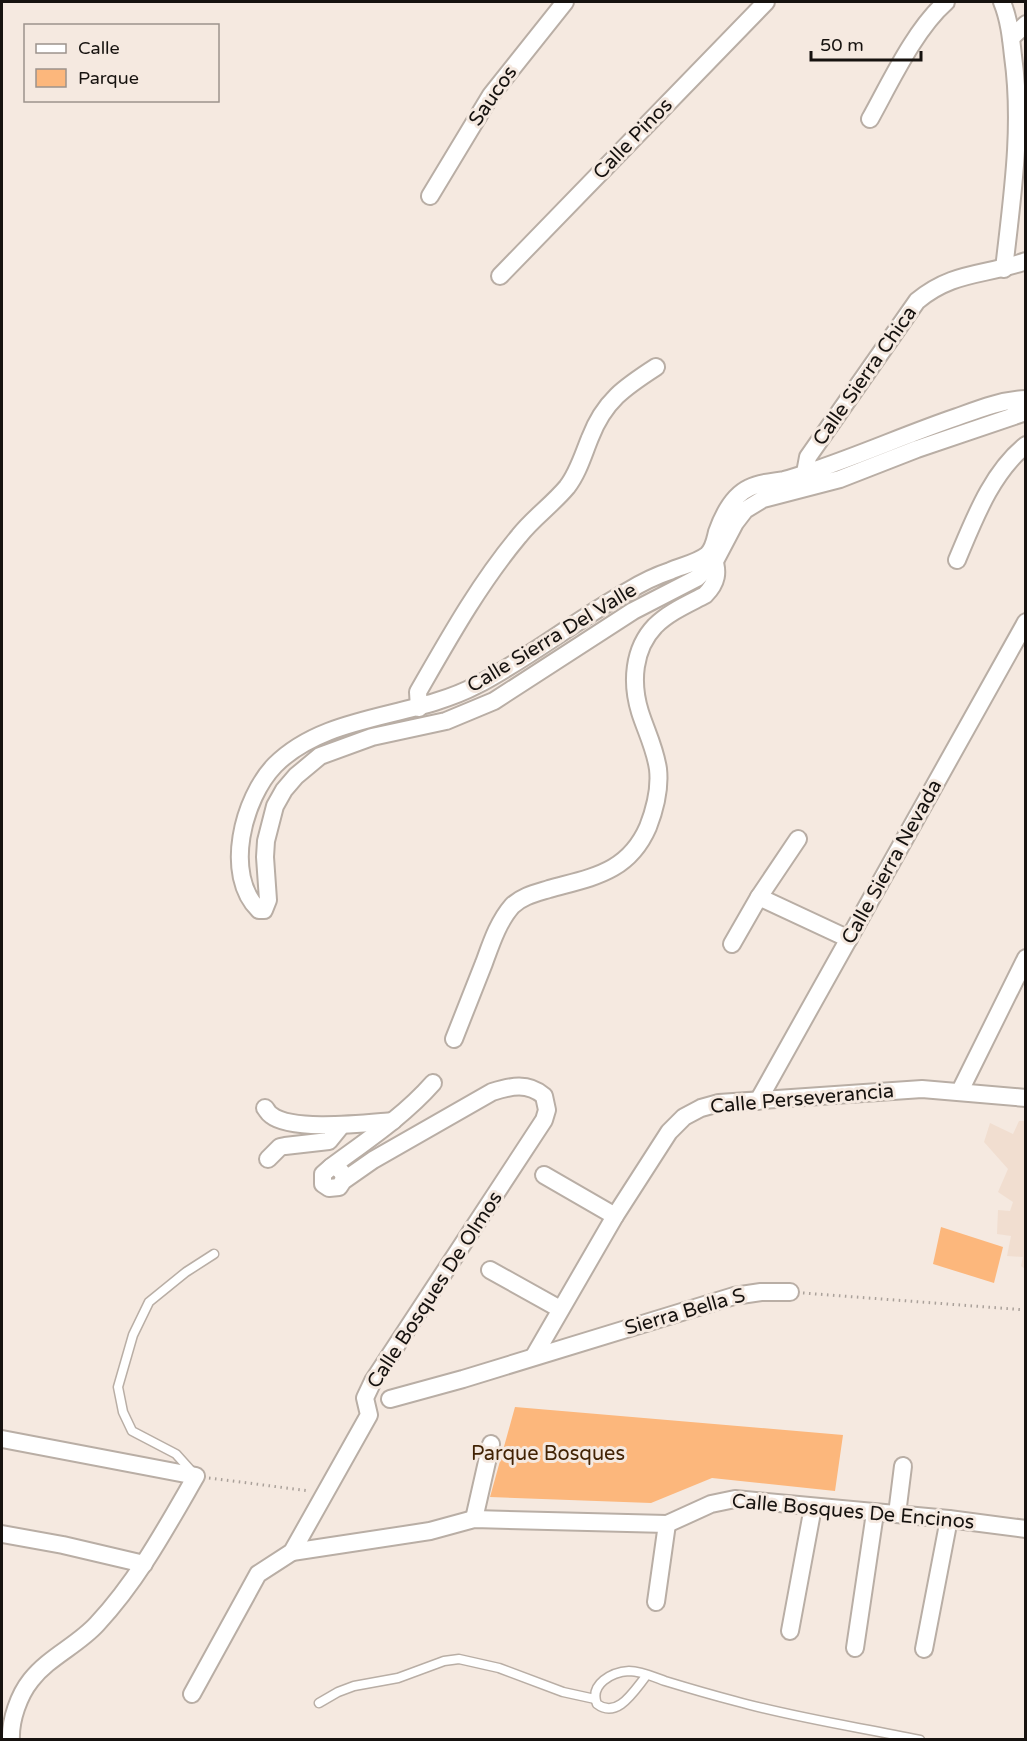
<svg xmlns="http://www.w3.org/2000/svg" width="1027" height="1741" font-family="'Varela Round',sans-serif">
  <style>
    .built { fill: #f1ded0 }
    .green { fill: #fcb77c }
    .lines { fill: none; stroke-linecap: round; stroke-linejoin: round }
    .lane-casing { stroke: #b9aea5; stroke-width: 11 }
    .street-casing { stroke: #b9aea5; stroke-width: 20 }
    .path { stroke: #aaa19a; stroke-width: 3; stroke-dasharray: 1.5 4.5; stroke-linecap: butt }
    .lane { stroke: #fff; stroke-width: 8 }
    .street { stroke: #fff; stroke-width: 16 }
    .labels { text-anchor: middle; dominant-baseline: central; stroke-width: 6; stroke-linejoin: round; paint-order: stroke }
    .street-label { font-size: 20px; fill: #16120f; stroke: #f5e9e0 }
    .park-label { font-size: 20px; fill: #422304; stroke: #f5e9e0 }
  </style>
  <rect width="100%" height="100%" fill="#f5e9e0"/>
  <path class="built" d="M1019 1121H1026L1025 1269 1021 1266 1023 1257 1007 1256 1011 1236 997 1234 998 1210 1010 1211 1013 1202 998 1192 1008 1169 984 1142 990 1123 1013 1134Z"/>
  <g class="green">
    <path d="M941 1227 1003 1247 994 1283 933 1264Z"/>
    <path d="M515 1407 843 1435 835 1491 712 1478 651 1503 490 1497Z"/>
  </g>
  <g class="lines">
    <g class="lane-casing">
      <g id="lane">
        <path d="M194 1474 176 1454 132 1431 123 1412 118 1387 133 1335 149 1302 186 1272 214 1254"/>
        <path d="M647 1675C635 1689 618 1720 597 1704 589 1684 612 1672 629 1671 641 1671 654 1677 665 1681 688 1688 712 1695 735 1701 796 1718 858 1727 920 1740"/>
        <path d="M319 1703 338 1692 354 1686 398 1678 444 1661 459 1659 499 1668 563 1692 595 1699"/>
      </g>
    </g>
    <g class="street-casing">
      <g id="street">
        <path d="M1002 2C1009 19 1011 37 1013 56 1023 127 1012 198 1004 269"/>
        <path d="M1011 38 1026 24"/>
        <path d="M870 119C890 83 915 29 946 2"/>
        <path d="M430 196 491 95 565 2"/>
        <path d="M500 276 766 2"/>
        <path d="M1026 399C1002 400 979 409 957 417 910 433 865 453 818 469 807 473 796 477 784 480 773 482 760 482 749 488 732 496 723 515 717 532 715 540 714 549 707 555 697 563 681 566 670 571 655 576 641 583 628 591 576 620 529 658 477 685 413 719 327 713 275 765 243 798 223 875 259 910H264L268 900 265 857 266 841 275 806 284 790 296 776 320 756 372 737 446 721 494 701 633 611 697 578 715 561 735 523 745 510 763 499 840 479 917 449 1026 412"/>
        <path d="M807 481 805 473 808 457 917 301C953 271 984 276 1026 261"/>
        <path d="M957 560C974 520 991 473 1026 445"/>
        <path d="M419 708 418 692C449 638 479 584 519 536 533 518 552 505 567 487 578 473 583 455 590 438 604 401 625 387 656 367"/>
        <path d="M759 897 849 939"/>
        <path d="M732 944 759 897 798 839"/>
        <path d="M454 1039C464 1014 474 988 484 963 491 944 498 922 512 906 522 896 536 893 549 889 592 877 628 873 648 827 655 809 660 787 658 769 655 748 646 731 640 712 631 683 633 649 655 626 669 612 688 604 705 595 717 583 719 572 713 557"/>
        <path d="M960 1091 1026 958"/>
        <path d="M758 1101 1026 622"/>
        <path d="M265 1108C267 1110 268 1113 271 1115 292 1132 366 1123 393 1121"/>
        <path d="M268 1159 280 1147 285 1146 329 1141 342 1125"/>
        <path d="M331 1167C366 1141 404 1116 433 1083"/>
        <path d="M544 1175 615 1216"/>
        <path d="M490 1270 560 1309"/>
        <path d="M534 1356 615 1216 669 1132 684 1117 701 1108 719 1103 922 1089 1026 1098"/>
        <path d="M390 1399 463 1379 734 1296 761 1292H790"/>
        <path d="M2 1439 196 1476C166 1528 138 1580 97 1624 78 1645 49 1657 31 1680 19 1695 10 1720 11 1740"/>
        <path d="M897 1514 903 1466"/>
        <path d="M474 1519 491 1444"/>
        <path d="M2 1534 63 1545 144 1564"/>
        <path d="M292 1552 430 1531 474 1519 667 1524 711 1504 735 1499 949 1519 1026 1529"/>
        <path d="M656 1602 667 1524"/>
        <path d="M790 1631 813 1507"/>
        <path d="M855 1648 875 1513"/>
        <path d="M924 1649 949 1519"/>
        <path d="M192 1694 258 1574 292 1552 369 1415 365 1398 373 1381 544 1120 547 1110 544 1096C528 1082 511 1086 492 1092L373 1160 343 1181 339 1187 329 1188 323 1184V1174L331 1167C339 1167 345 1173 343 1181"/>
      </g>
    </g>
    <g class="path">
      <path d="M803 1293 1026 1310"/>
      <path d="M209 1478 310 1491"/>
    </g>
    <use href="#lane" class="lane"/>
    <use href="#street" class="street"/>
  </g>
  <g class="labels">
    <g class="street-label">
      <text transform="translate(493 96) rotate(-55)">Saucos</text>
      <text transform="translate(633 139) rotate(-46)">Calle Pinos</text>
      <text transform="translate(865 376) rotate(-55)">Calle Sierra Chica</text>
      <text transform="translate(552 638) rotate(-31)">Calle Sierra Del Valle</text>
      <text transform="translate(892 862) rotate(-61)">Calle Sierra Nevada</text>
      <text transform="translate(802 1099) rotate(-5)">Calle Perseverancia</text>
      <text transform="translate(435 1290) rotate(-57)">Calle Bosques De Olmos</text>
      <text transform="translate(685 1312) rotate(-16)">Sierra Bella S</text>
      <text transform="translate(853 1512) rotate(5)">Calle Bosques De Encinos</text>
    </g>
    <g class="park-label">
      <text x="548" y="1454">Parque Bosques</text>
    </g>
  </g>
  <rect width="1027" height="1741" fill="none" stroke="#16120f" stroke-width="6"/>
  <rect x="24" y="24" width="195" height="78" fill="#f5e9e0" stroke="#9c938c" stroke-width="1.5"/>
  <rect x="36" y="44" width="30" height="9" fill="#ffffff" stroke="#9c938c" stroke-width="1.5"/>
  <text x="78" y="54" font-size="18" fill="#16120f">Calle</text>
  <rect x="36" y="69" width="30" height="18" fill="#fcb77c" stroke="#9c938c" stroke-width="1.5"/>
  <text x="78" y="84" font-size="18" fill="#16120f">Parque</text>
  <path d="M811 51v9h110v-9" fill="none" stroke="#16120f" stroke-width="3"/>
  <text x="820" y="51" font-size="18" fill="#16120f" stroke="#f5e9e0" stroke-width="4.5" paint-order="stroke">50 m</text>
</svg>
